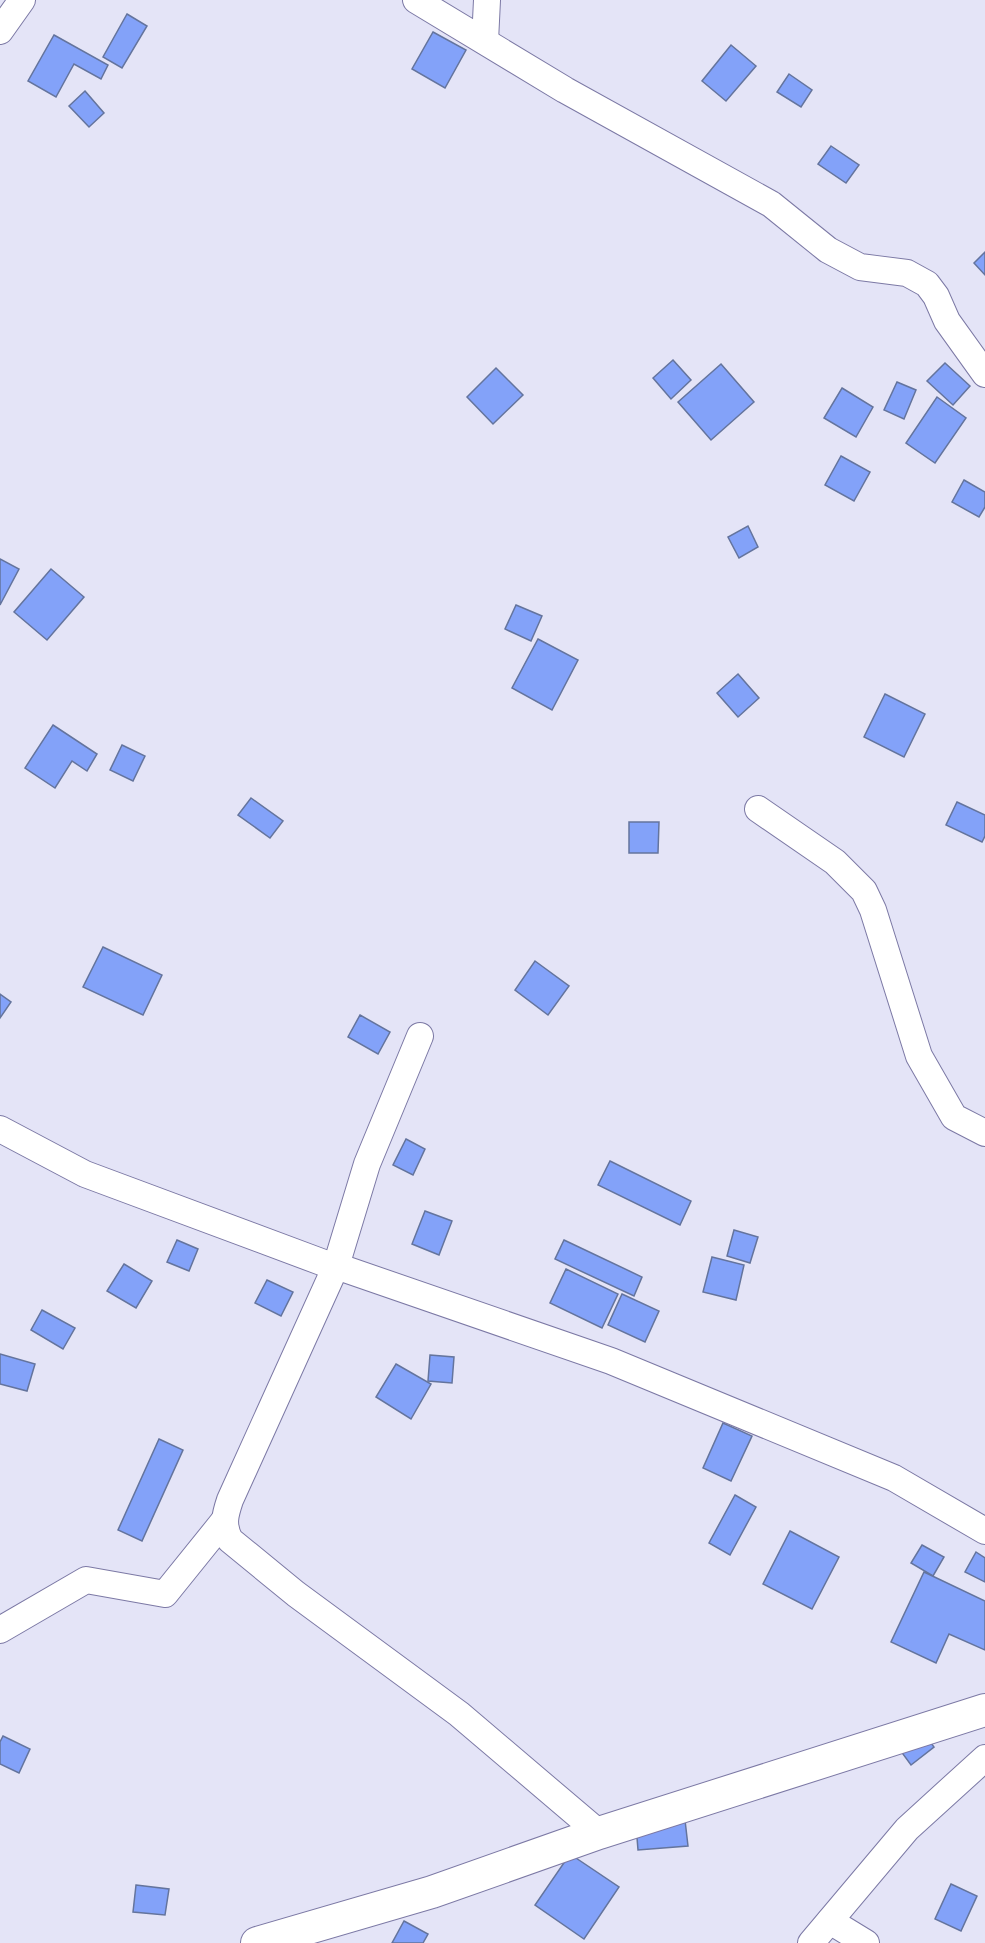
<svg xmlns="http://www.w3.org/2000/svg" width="985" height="1943" font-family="Ubuntu,sans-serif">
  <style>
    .building { fill: #83a2f9; stroke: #64749d; stroke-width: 1.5 }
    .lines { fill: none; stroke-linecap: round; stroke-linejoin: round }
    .minor-casing { stroke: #7c79a5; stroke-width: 28 }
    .tertiary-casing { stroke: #7c79a5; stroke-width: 34 }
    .minor { stroke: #fff; stroke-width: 26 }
    .tertiary { stroke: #fff; stroke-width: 32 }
  </style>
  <rect width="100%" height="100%" fill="#e4e4f7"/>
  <g class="building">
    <path d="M127 14 147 26 122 68 103 57Z"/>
    <path d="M433 32 466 50 445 88 412 69Z"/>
    <path d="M54 35 108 65 101 79 74 64 56 97 28 81Z"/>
    <path d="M731 45 756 66 726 101 702 81Z"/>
    <path d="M789 74 812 90 801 107 777 92Z"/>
    <path d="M85 91 104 113 89 127 69 106Z"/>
    <path d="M831 146 859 165 846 183 818 164Z"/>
    <path d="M985 252V275L974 263Z"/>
    <path d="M673 360 691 380 671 399 653 378Z"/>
    <path d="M945 363 970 386 953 405 927 381Z"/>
    <path d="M721 364 754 402 711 440 678 402Z"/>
    <path d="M496 368 523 395 493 424 467 397Z"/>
    <path d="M897 382 916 390 904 419 884 410Z"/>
    <path d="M842 388 873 407 856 437 824 418Z"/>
    <path d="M937 397 966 418 935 463 906 443Z"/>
    <path d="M841 456 870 472 854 501 825 485Z"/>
    <path d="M964 480 985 492V507L979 517 952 502Z"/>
    <path d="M748 526 758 547 739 558 728 537Z"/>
    <path d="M0 559 19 569 0 605Z"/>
    <path d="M51 569 84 597 47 640 14 612Z"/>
    <path d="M516 605 542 616 531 641 505 629Z"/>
    <path d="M538 639 578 660 552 710 512 688Z"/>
    <path d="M738 674 759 698 738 717 717 693Z"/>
    <path d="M885 694 925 714 904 757 864 737Z"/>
    <path d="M53 725 97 754 87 771 72 761 55 788 25 768Z"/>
    <path d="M122 745 145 756 133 781 110 770Z"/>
    <path d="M251 798 283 821 270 838 238 815Z"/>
    <path d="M957 802 985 815V836L982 842 946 825Z"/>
    <path d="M629 822H659L658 853H629Z"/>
    <path d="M103 947 162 975 143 1015 83 987Z"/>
    <path d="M535 961 569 986 548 1015 515 990Z"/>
    <path d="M0 994 11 1002 0 1018Z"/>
    <path d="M360 1015 390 1032 378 1054 348 1037Z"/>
    <path d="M406 1139 425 1149 413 1175 393 1165Z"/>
    <path d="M610 1161 691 1201 680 1225 598 1185Z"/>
    <path d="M425 1211 452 1221 439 1255 412 1244Z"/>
    <path d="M734 1230 758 1237 750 1263 727 1256Z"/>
    <path d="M177 1240 198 1249 189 1271 167 1262Z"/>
    <path d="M564 1240 642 1277 634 1296 555 1259Z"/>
    <path d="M712 1257 744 1265 736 1300 703 1292Z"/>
    <path d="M124 1264 152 1281 136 1308 107 1291Z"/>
    <path d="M566 1269 618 1294 602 1328 550 1303Z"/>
    <path d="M267 1280 293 1292 281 1316 255 1303Z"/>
    <path d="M622 1294 659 1311 645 1342 608 1325Z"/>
    <path d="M42 1310 75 1328 63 1349 31 1330Z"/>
    <path d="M0 1354 35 1364 27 1391 0 1384Z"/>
    <path d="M430 1355 454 1357 452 1383 428 1381Z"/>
    <path d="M396 1364 431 1384 411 1419 376 1397Z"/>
    <path d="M723 1423 752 1436 731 1481 703 1468Z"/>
    <path d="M159 1439 183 1450 142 1541 118 1530Z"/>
    <path d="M735 1495 756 1507 730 1555 709 1543Z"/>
    <path d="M790 1531 839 1557 812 1609 763 1584Z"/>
    <path d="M922 1545 944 1557 933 1576 911 1563Z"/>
    <path d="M976 1552 985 1558V1582L965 1572Z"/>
    <path d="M924 1572 985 1601V1650L949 1634 936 1663 891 1642Z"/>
    <path d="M923 1732 934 1747 911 1765 900 1750Z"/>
    <path d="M3 1736 30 1749 19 1773 0 1764V1742Z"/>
    <path d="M685 1820 688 1846 638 1850 636 1825Z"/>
    <path d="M570 1854 619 1887 584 1939 535 1905Z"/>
    <path d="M951 1884 977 1896 961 1931 935 1919Z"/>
    <path d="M136 1885 169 1889 165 1915 133 1912Z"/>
    <path d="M404 1921 428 1934 423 1943H392Z"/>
  </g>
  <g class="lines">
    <g class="minor-casing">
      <g id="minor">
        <path d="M416 0 565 90 771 204 828 250 860 267 907 273 927 284 936 296 947 321 985 374"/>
        <path d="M0 31 22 0"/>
        <path d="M485 41 487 0"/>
        <path d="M758 809 835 862 864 891 873 910 919 1056 954 1117 985 1133"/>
        <path d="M420 1036 367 1164 336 1266 230 1500C225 1515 222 1525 230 1540L296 1594 459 1714 599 1833"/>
        <path d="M0 1129 85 1174 324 1263 336 1266 611 1361 894 1478 985 1531"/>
        <path d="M0 1630 86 1580 165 1594 223 1522"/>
        <path d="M830 1921 866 1943"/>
        <path d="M811 1943 907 1829 985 1758"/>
      </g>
    </g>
    <g class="tertiary-casing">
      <path id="tertiary" d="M257 1943 432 1892 599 1833 985 1710"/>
    </g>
    <use href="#minor" class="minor"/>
    <use href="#tertiary" class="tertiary"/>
  </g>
</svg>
